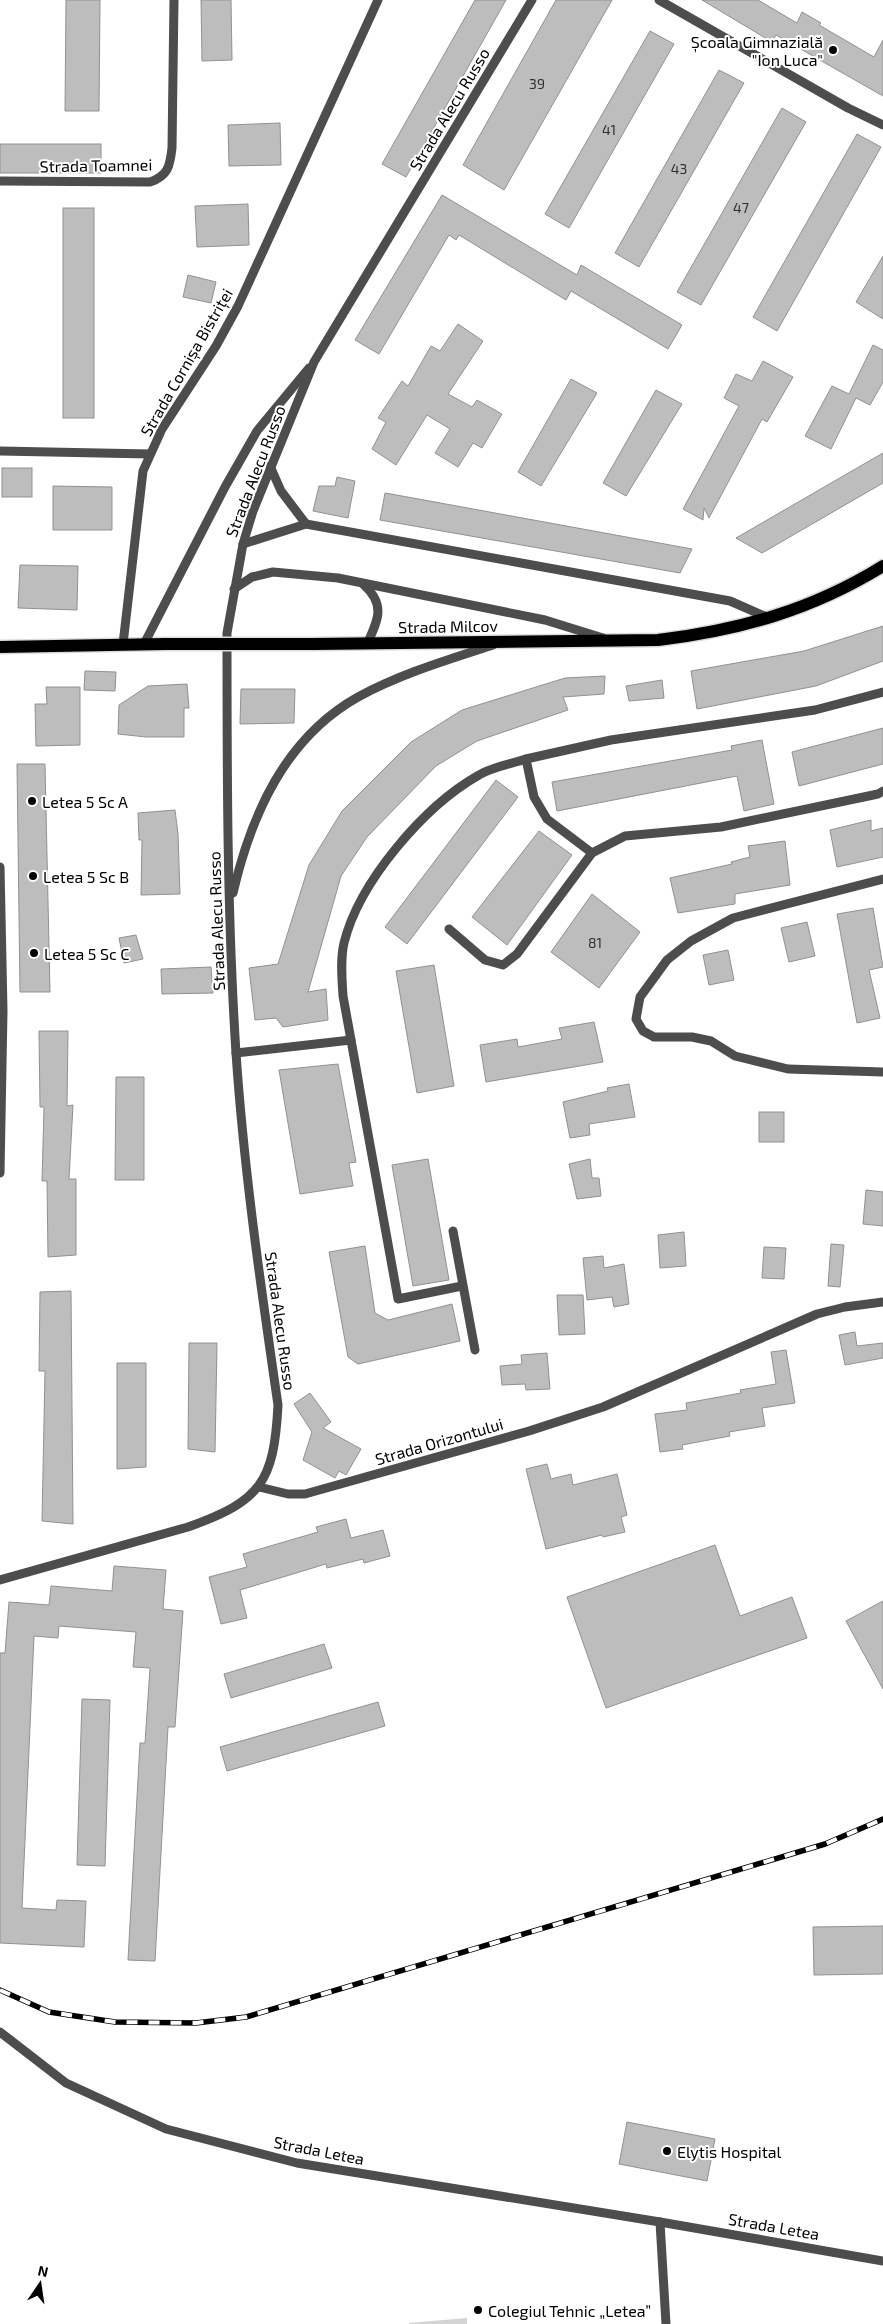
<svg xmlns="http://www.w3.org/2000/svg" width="883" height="2324" font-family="'Exo 2',sans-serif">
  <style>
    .green { fill: #d4d4d4 }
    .building { fill: #bdbdbd; stroke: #919191 }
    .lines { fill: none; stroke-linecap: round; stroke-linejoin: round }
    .major-casing { stroke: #dbdbdb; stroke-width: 15 }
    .minor { stroke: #4d4d4d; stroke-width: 9 }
    .major { stroke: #000; stroke-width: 12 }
    .rail-casing { stroke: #000; stroke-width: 5.5 }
    .rail { stroke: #fff; stroke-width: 4; stroke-dasharray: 11; stroke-linecap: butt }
    .major-bridge-casing { stroke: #dbdbdb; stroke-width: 15; stroke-linecap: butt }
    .major-bridge { stroke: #000; stroke-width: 12 }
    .poi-dot { fill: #000; stroke: #fff; stroke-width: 2 }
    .labels { text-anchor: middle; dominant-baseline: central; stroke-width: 4; stroke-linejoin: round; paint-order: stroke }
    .number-label { font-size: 14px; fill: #2f2f2f }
    .poi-label { font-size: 16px; fill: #000; stroke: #fff; text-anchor: start }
    .street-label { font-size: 16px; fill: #000; stroke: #fff }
  </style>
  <rect width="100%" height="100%" fill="#fff"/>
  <path class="green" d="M467 2318V2324H409V2323Z"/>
  <g class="building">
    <path d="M66 0H100L99 111H65Z"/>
    <path d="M201 0H231L232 60 202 61Z"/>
    <path d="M475 0H506L406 177 382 164Z"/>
    <path d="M556 0H612L504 190 463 165Z"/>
    <path d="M702 0H758L797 23 802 12 821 23 819 25 874 57 883 40V96L776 35 772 42Z"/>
    <path d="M650 31 674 44 569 228 545 214Z"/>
    <path d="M719 70 744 83 639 267 615 253Z"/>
    <path d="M782 108 806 122 701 305 677 292Z"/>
    <path d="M280 123 281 165 229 166 228 125Z"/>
    <path d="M857 134 881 147 777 331 753 317Z"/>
    <rect x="0" y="144" width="101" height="29"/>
    <path d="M442 195 577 275 581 265 682 325 668 349 571 291 566 300 459 235 456 240 449 235 379 354 355 340Z"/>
    <path d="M248 204 249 245 197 247 195 206Z"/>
    <rect x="63" y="208" width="31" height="210"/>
    <path d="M883 256V319L856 302Z"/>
    <path d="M188 275 216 282 211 303 183 297Z"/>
    <path d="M458 324 483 341 448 394 472 407 477 400 502 414 482 448 473 443 458 467 435 453 450 429 427 415 396 465 372 449 386 422 378 418 402 381 408 386 431 346 440 351Z"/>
    <path d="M873 345 883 350V382L870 405 856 398 831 449 805 436 832 386 849 394Z"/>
    <path d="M763 361 793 377 767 422 762 419 709 518 704 508 703 520 683 509 739 406 724 398 736 374 752 381Z"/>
    <path d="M571 379 597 393 541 486 518 472Z"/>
    <path d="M656 390 682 404 626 496 603 483Z"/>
    <path d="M883 453V483L762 553 736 538Z"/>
    <rect x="2" y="468" width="30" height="29"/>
    <path d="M337 477 355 481 348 518 313 511 319 486H335Z"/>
    <path d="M53 486 112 487V530H53Z"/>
    <path d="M385 493 413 498 692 549 680 573 380 520Z"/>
    <path d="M20 565 78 566 77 610 18 608Z"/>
    <path d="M883 626V661L816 686 697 709 691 671 804 651Z"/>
    <path d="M85 671 116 672 115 691 84 690Z"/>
    <path d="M605 676 604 694 563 697 568 710 477 741 436 766 367 837 341 876 308 992 326 989 328 1020 283 1027 276 1018 255 1020 249 968 278 964 309 865 342 811 411 742 462 710 565 678Z"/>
    <path d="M662 680 664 698 629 701 626 686Z"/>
    <path d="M187 684 189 708H184V737H146L118 734 119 705 148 686Z"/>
    <path d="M46 687H80V745L36 746 35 704H47Z"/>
    <path d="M241 689H295L294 723 240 724Z"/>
    <path d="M883 728V764L799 786 792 752Z"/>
    <path d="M762 740 774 804 744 811 737 776 557 811 552 782 732 750 731 746Z"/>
    <path d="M17 764H45L50 992H20Z"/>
    <path d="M496 780 518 797 407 944 385 927Z"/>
    <path d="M175 810 178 834 180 894 141 895 142 840H139L138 813Z"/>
    <path d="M871 820V831L883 828V857L837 867 830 830Z"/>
    <path d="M539 831 572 855 507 945 472 917Z"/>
    <path d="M785 841 790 885 735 894V904L678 913 670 878 732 864 731 862 750 857 748 846Z"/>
    <path d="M592 894 640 932 599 988 551 952Z"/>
    <path d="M873 908 883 967 869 970 880 1018 857 1023 837 914Z"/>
    <path d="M807 922 815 956 789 962 781 928Z"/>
    <path d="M136 935 143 959 124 963 119 938Z"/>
    <path d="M728 950 734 980 709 985 703 955Z"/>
    <path d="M434 965 454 1086 417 1093 396 971Z"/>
    <path d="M211 967 213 993 162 994 161 969Z"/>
    <path d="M594 1022 603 1062 486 1082 480 1045 517 1039 518 1047 562 1039 559 1028Z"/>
    <path d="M39 1031H68L67 1106 73 1105 69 1179H76V1255L48 1257 47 1181H42L44 1107H40Z"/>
    <path d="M338 1064 356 1162 349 1163 353 1186 300 1194 279 1070Z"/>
    <path d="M116 1077H144V1180H115Z"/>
    <path d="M629 1084 635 1117 589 1124 590 1135 570 1138 563 1102 608 1091 607 1088Z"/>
    <rect x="759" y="1112" width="25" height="30"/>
    <path d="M428 1159 449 1280 413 1286 392 1165Z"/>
    <path d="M590 1159 592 1178H599L601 1196 577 1199 569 1164Z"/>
    <path d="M866 1190 883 1192V1226L863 1224Z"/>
    <path d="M684 1232 686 1266 660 1268 658 1235Z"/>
    <path d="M831 1244 844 1245 840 1287 828 1286Z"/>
    <path d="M365 1246 375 1313 388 1320 452 1304 460 1341 358 1364 348 1357 329 1252Z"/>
    <path d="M764 1247 786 1248 784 1279 762 1278Z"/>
    <path d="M603 1256 604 1268 624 1264 629 1304 614 1307 612 1297 587 1300 583 1258Z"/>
    <path d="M71 1291 73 1524 42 1521 45 1371H39L40 1292Z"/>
    <path d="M557 1295H583L585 1334 559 1335Z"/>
    <path d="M855 1332 857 1346 883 1343V1358L845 1365 839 1335Z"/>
    <path d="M189 1343H217L215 1452 188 1449Z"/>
    <path d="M786 1350 795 1403 762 1408 765 1426 729 1432 730 1436 682 1445 683 1449 660 1452 655 1414 687 1410 686 1403 741 1393 740 1390 776 1384 771 1352Z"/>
    <path d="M547 1353 550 1389 526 1390 525 1384 502 1385 500 1366 522 1364 521 1355Z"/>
    <path d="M117 1363H146V1467L117 1469Z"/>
    <path d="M310 1393 331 1422 323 1428 361 1449 346 1475 339 1471 335 1478 303 1460 312 1432 294 1404Z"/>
    <path d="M547 1464 551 1479 571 1474 573 1485 617 1474 627 1515 621 1517 625 1532 603 1537 602 1535 546 1549 526 1469Z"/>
    <path d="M346 1519 351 1538 383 1530 390 1556 364 1563 363 1559 327 1568 326 1564 240 1590 247 1618 221 1624 209 1577 247 1567 243 1554 318 1532 316 1527Z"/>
    <path d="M715 1545 740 1616 792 1597 807 1638 606 1708 567 1597Z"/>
    <path d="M114 1566 166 1570 163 1609 183 1611 175 1727H168L155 1961 128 1960 140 1743H145L150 1668 133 1667 136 1632 59 1626 58 1638 34 1636 22 1908 56 1910 57 1900 86 1901 84 1947 0 1943V1653H5L9 1602 49 1605 51 1586 112 1591Z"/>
    <path d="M883 1601V1689L846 1621Z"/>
    <path d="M324 1644 332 1668 231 1698 224 1674Z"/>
    <path d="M82 1699 110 1700 105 1866 77 1865Z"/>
    <path d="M378 1702 385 1726 227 1771 220 1747Z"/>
    <path d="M883 1926V1974L814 1975 813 1927Z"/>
    <path d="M627 2122 715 2139 707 2181 619 2164Z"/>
  </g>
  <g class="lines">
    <g class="major-casing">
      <g id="major">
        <path d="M313 644 658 640C740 630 812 610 883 566"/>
        <path d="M0 647 165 644"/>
      </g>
    </g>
    <g class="minor">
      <path d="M659 0 848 108 883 125"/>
      <path d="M0 181 150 182C168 176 170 166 172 148L174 0"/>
      <path d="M0 451 150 454"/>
      <path d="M270 466 281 491 306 524"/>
      <path d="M243 544 306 524 730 601 769 618"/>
      <path d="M364 585C386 605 378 620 367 644"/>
      <path d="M234 589 252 577 273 572 338 578 545 620 603 638"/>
      <path d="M123 644 143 471 162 429 216 346 238 306 378 0"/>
      <path d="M144 644 225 487 257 431 309 368"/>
      <path d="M592 853 547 819 534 797 526 759 611 740 815 710 883 692"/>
      <path d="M0 867 3 1011 0 1173"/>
      <path d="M883 879 733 918 691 941 667 960 640 997 636 1019 643 1031 654 1037H692L711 1041 735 1056 788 1069 883 1072"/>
      <path d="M233 893C251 815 285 738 358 697 400 674 447 660 493 645"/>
      <path d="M449 929 485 960 503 965 517 954 592 853 625 836 721 827 878 794 883 791"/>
      <path d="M236 1053 351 1040"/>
      <path d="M453 1231 475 1350"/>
      <path d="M462 1286 398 1299 343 996C342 979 340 960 344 943 359 882 424 806 479 775 492 767 511 764 526 759"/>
      <path d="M259 1487 288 1494H305L529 1431 603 1407 817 1314 845 1307 883 1302"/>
      <path d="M0 1580 188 1527C261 1501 274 1482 278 1405 261 1288 244 1171 236 1053 227 913 227 773 227 633L243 544 253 511 314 362 532 0"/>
      <path d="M0 2032 66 2083 166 2129 297 2163 660 2222 666 2324"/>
      <path d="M660 2222 883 2261"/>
    </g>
    <use href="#major" class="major"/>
    <g class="rail-casing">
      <path id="rail" d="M0 1990 49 2012 115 2022 196 2023 246 2017 825 1844 883 1819"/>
    </g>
    <use href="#rail" class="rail"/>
    <g class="major-bridge-casing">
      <path id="major-bridge" d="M165 644H313"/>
    </g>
    <use href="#major-bridge" class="major-bridge"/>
  </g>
  <g class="poi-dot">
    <circle cx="833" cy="50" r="5"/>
    <circle cx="32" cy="801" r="5"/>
    <circle cx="33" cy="876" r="5"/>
    <circle cx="34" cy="953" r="5"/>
    <circle cx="667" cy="2151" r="5"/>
    <circle cx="478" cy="2310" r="5"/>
  </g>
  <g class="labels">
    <g class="number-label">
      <text x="537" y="83">39</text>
      <text x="609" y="129">41</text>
      <text x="679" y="168">43</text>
      <text x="741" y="207">47</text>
      <text x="595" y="942">81</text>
    </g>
    <g class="poi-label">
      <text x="823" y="41" text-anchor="end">Școala Gimnazială<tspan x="823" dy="18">"Ion Luca"</tspan></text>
      <text x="42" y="801">Letea 5 Sc A</text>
      <text x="43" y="876">Letea 5 Sc B</text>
      <text x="44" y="953">Letea 5 Sc C</text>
      <text x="677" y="2151">Elytis Hospital</text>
      <text x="488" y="2310">Colegiul Tehnic „Letea”</text>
    </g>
    <g class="street-label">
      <text transform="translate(449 109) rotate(-59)">Strada Alecu Russo</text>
      <text transform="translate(96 165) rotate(-1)">Strada Toamnei</text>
      <text transform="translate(186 362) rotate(-60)">Strada Cornișa Bistriței</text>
      <text transform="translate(255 471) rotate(-69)">Strada Alecu Russo</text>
      <text transform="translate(448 626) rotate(-1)">Strada Milcov</text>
      <text transform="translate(216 921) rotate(-92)">Strada Alecu Russo</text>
      <text transform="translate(281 1321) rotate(82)">Strada Alecu Russo</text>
      <text transform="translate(439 1441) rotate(-16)">Strada Orizontului</text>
      <text transform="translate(319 2150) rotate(11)">Strada Letea</text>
      <text transform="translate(774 2226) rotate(10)">Strada Letea</text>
    </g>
  </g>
  <g transform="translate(40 2284) rotate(13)" stroke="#ffffff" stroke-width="4" paint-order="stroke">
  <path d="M0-4L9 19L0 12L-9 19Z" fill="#000000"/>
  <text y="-8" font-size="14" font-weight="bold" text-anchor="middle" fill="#000000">N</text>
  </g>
</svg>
